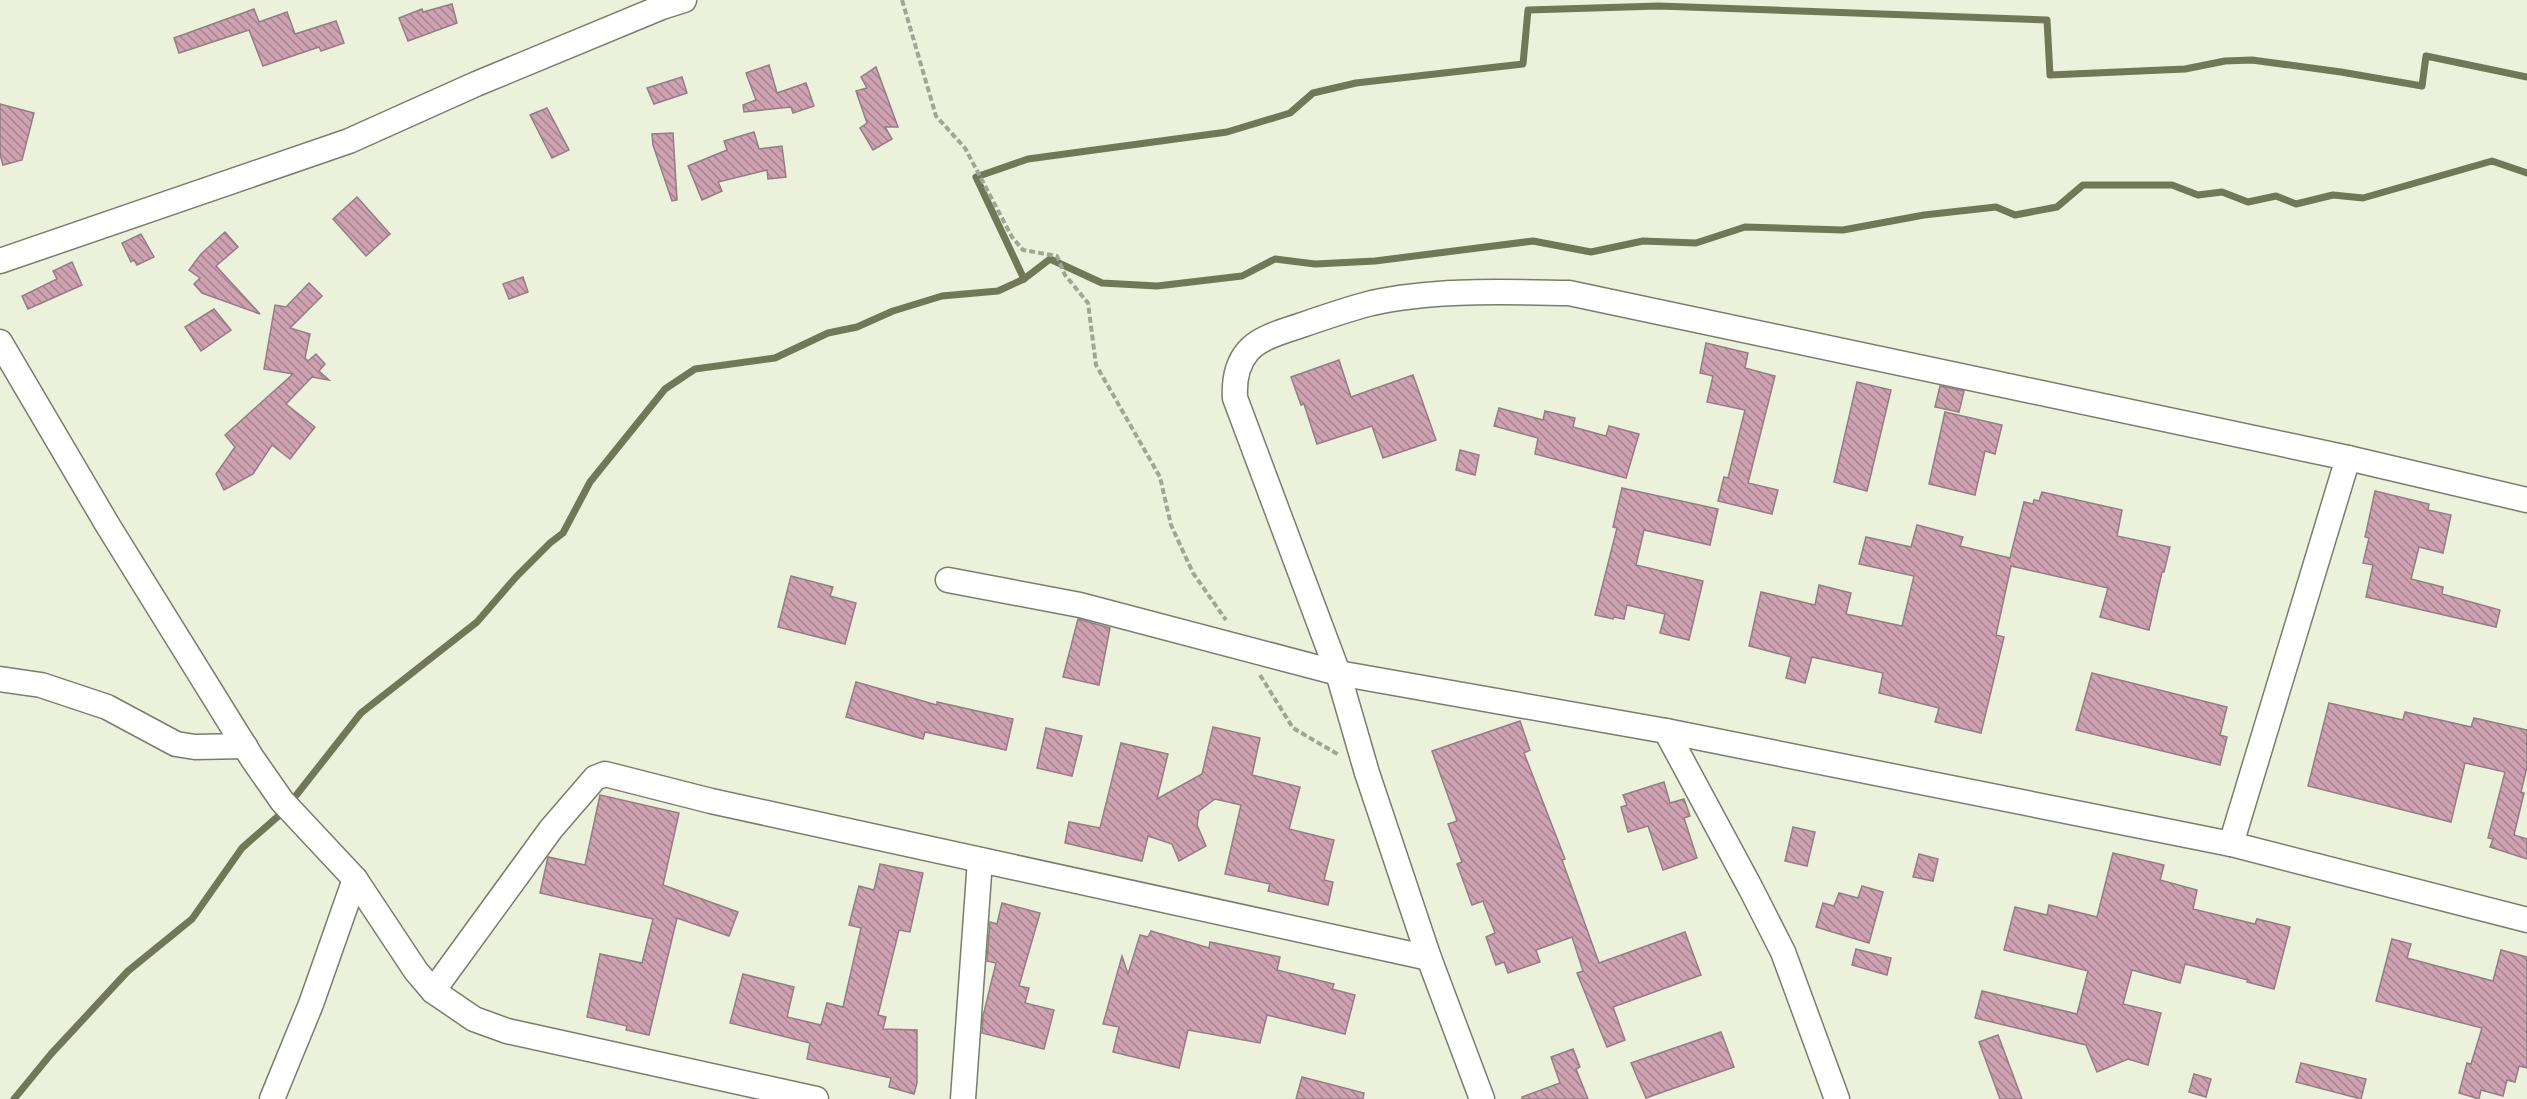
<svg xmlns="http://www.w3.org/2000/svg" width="2527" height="1099" font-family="'Public Sans',sans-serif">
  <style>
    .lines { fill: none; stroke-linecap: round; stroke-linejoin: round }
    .stream { stroke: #717758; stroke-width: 7 }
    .building { fill: url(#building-back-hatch); stroke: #937e85; stroke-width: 1.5 }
    .minor-casing { stroke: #797d6b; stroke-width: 27 }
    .path { stroke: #a1a595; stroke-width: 4; stroke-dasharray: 6 3; stroke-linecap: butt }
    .minor { stroke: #fff; stroke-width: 24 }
  </style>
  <defs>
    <pattern id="building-back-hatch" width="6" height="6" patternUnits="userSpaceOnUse" patternTransform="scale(1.5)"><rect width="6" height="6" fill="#cfa2b1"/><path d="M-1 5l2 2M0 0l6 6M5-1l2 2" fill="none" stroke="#a88490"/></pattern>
  </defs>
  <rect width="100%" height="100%" fill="#ecf1dc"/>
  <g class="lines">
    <g class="stream">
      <path d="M1024 279 976 177 1028 159 1227 132 1290 113 1313 93 1356 83 1523 64 1528 10 1659 6 2047 20 2050 75 2185 69 2225 61 2252 60 2341 72 2422 86 2426 56 2527 77"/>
      <path d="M14 1099 51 1054 128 971 192 919 242 848 283 812 361 713 477 622 516 577 550 543 563 533 590 482 665 389 695 369 775 358 828 333 857 327 893 311 942 296 998 291 1024 279 1050 259 1102 283 1157 286 1242 276 1275 259 1315 264 1375 261 1533 241 1591 252 1643 241 1696 243 1745 227 1843 230 1924 215 1996 207 2015 215 2057 207 2083 185H2172L2198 195 2222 192 2248 202 2276 196 2296 204 2333 195 2363 198 2492 161 2527 173"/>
    </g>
  </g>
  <g class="building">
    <path d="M452 4 457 23 408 41 399 18 422 9 423 12Z"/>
    <path d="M254 9 259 22 287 12 295 34 336 21 344 43 321 51 319 47 263 66 249 30 179 53 174 38Z"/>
    <path d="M769 65 777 93 806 83 814 106 793 113 791 107 744 112 743 105 756 100 746 73Z"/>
    <path d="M876 67 898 127H885L892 139 873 150 860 128 867 123 856 91 867 88 861 77Z"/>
    <path d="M682 77 687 93 654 104 647 88Z"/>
    <path d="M0 104 34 113 22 160 3 165 0 155Z"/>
    <path d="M547 108 569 150 552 158 530 115Z"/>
    <path d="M754 132 759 149 782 146 786 177 768 179 767 170 718 182 722 191 702 200 688 166 727 150 724 141Z"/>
    <path d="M673 133 677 200 672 201 653 145 652 134Z"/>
    <path d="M357 197 390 234 366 256 333 219Z"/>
    <path d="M225 232 238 247 216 266 260 314 202 293 194 284 200 278 189 270 201 254Z"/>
    <path d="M141 234 154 257 137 265 134 260 131 262 122 243Z"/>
    <path d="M72 262 82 285 28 309 22 296 57 279 53 271Z"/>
    <path d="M523 277 528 292 509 299 503 284Z"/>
    <path d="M309 283 322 296 290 328 310 334 305 358 308 361 316 354 325 364 319 371 329 380 312 377 286 404 315 427 290 459 272 445 253 474 224 490 216 474 235 447 225 435 293 374 264 369 275 305 286 307Z"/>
    <path d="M214 309 231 330 201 351 185 327Z"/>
    <path d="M1706 343 1748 353 1745 368 1775 376 1748 483 1778 490 1772 514 1718 501 1724 477 1728 478 1745 410 1707 402 1713 376 1700 373Z"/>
    <path d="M1339 360 1351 397 1413 375 1436 440 1383 458 1372 426 1317 444 1304 404 1301 405 1291 377Z"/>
    <path d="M1857 382 1891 390 1867 491 1834 482Z"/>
    <path d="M1940 386 1964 391 1959 412 1935 407Z"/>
    <path d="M1499 408 1543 420 1545 411 1575 418 1573 427 1606 436 1609 426 1639 434 1626 478 1535 454 1538 438 1494 426Z"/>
    <path d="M1945 412 2002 425 1995 454 1985 451 1975 495 1929 484Z"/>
    <path d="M1460 450 1479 455 1475 475 1456 470Z"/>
    <path d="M1622 488 1718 509 1710 545 1644 530 1636 565 1703 581 1689 640 1660 633 1665 614 1627 605 1624 619 1614 617 1613 619 1595 615 1617 528 1613 527Z"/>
    <path d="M2375 491 2429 504 2428 510 2451 515 2443 553 2419 547 2411 579 2443 587 2442 594 2500 610 2496 627 2366 597 2373 565 2363 563 2369 538 2365 537Z"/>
    <path d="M2042 492 2122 510 2117 536 2170 547 2164 572H2162L2149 630 2100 617 2108 588 2011 566 1996 635 2004 637 1981 733 1935 722 1939 708 1879 693 1883 673 1812 657 1805 683 1786 678 1791 657 1749 646 1761 592 1815 605 1819 585 1851 593 1846 614 1902 626 1914 576 1859 564 1866 537 1911 547 1917 525 1963 537 1960 546 2010 558 2024 502 2033 504 2034 500 2039 501Z"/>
    <path d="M791 576 833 587 830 596 856 603 845 644 778 627Z"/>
    <path d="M1078 619 1110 628 1099 685 1063 677Z"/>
    <path d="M2092 673 2227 707 2220 735 2227 737 2220 765 2076 730Z"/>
    <path d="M856 682 937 705V702L1013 719 1006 750 925 732 923 739 846 717Z"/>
    <path d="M2329 703 2403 720 2405 712 2471 727 2474 718 2527 730V767L2521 792 2524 793 2514 835 2527 839V859L2490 847 2493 839 2488 838 2505 772 2465 763 2451 822 2308 786Z"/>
    <path d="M1520 721 1530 750 1524 753 1565 859 1562 860 1599 963 1685 932 1701 975 1613 1007 1625 1040 1607 1047 1577 973 1583 971 1572 937 1536 950 1540 962 1508 973 1504 962 1496 965 1486 937 1495 933 1483 901 1472 905 1457 864 1462 862 1448 824 1457 821 1432 751Z"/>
    <path d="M1213 727 1260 738 1252 775 1300 787 1289 829 1334 840 1324 880 1333 882 1328 905 1268 891 1270 884 1225 874 1241 805 1215 799 1199 811 1197 825 1206 846 1179 861 1172 844 1148 836 1142 861 1065 843 1069 822 1100 828 1121 743 1168 754 1157 799 1202 774Z"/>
    <path d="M1046 728 1082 736 1072 776 1037 768Z"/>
    <path d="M1664 782 1670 803 1684 799 1690 816 1684 818 1697 858 1663 870 1648 826 1628 832 1621 807 1627 805 1623 795Z"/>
    <path d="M600 795 679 813 663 885 738 912 729 936 677 918 649 1035 626 1030 627 1026 587 1017 600 954 642 963 653 919 540 893 548 857 585 865Z"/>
    <path d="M1793 827 1815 832 1807 866 1785 861Z"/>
    <path d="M2113 853 2164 865 2160 880 2197 890 2193 909 2255 924 2257 919 2290 927 2274 989 2247 982 2248 980 2185 964 2180 983 2132 970 2123 1004 2161 1013 2148 1065 2128 1059 2097 1072 2086 1045 1975 1018 1982 991 2077 1014 2088 971 2004 950 2015 907 2047 915 2049 905 2097 917Z"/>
    <path d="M1919 854 1938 859 1933 881 1913 877Z"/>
    <path d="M880 864 923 873 910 932 899 930 878 1015 886 1017 883 1029 917 1030V1083L914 1094 889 1087 891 1078 807 1059 810 1043 730 1023 743 974 794 987 787 1017 821 1025 827 1003 843 1007 861 928 849 925 859 886 874 890Z"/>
    <path d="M1862 886 1883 892 1869 943 1816 927 1823 903 1834 906 1839 893 1858 898Z"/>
    <path d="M1002 903 1040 913 1019 986 1029 988 1025 1003 1054 1010 1044 1049 982 1033 983 1016 996 963 987 961 990 922 997 924Z"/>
    <path d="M1151 931 1209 948 1210 942 1280 957 1277 970 1334 984 1332 989 1355 995 1345 1034 1267 1015 1260 1043 1188 1030 1179 1068 1113 1052 1119 1027 1103 1024 1122 956 1128 974 1140 935 1148 937Z"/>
    <path d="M2392 939 2411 944 2407 958 2493 981 2501 950 2527 957V1068L2519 1066 2515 1082 2507 1080 2503 1096 2481 1090 2479 1099 2459 1093 2467 1063 2471 1064 2482 1028 2376 1001Z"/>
    <path d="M1856 949 1891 958 1887 975 1852 965Z"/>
    <path d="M1721 1032 1734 1067 1646 1098 1631 1063Z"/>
    <path d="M1998 1035 2022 1099H2000L1979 1042Z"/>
    <path d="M1573 1049 1580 1067 1576 1069 1588 1099H1522V1097L1560 1083 1551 1057Z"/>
    <path d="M2301 1063 2366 1079 2361 1099 2296 1082Z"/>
    <path d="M2194 1074 2211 1079 2206 1097 2189 1092Z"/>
    <path d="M1302 1077 1364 1093 1363 1099H1296Z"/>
  </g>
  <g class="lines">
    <g class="minor-casing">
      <g id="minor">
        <path d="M0 261 349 141 476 84 662 7 684 0"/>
        <path d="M0 342 107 524 252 758 282 801 355 879 416 971 433 991 474 1019 507 1031 816 1099"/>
        <path d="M948 580 1080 605 1338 673 1666 731 2231 844 2527 920"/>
        <path d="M0 679 41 685 107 707 176 744 195 747 245 746"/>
        <path d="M1666 731 1751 889 1783 952 1837 1099"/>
        <path d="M2231 844 2348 458"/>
        <path d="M433 991 551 829 595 778 605 774 711 801 1429 958"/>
        <path d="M272 1099 311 1004 355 879"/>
        <path d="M963 1099 980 860"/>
        <path d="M1482 1099 1429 958 1367 773 1338 673 1235 398C1234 381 1236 365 1248 351 1260 337 1285 331 1302 325 1325 317 1348 309 1372 303 1434 289 1505 292 1569 293L2348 458 2527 500"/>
      </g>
    </g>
    <g class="path">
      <path d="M902 0 936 116 965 148 1012 237 1023 250 1057 256 1065 275 1088 303 1096 365 1160 477 1171 525 1193 573 1226 620"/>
      <path d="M1260 675 1293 728 1339 755"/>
    </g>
    <use href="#minor" class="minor"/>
  </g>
</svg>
